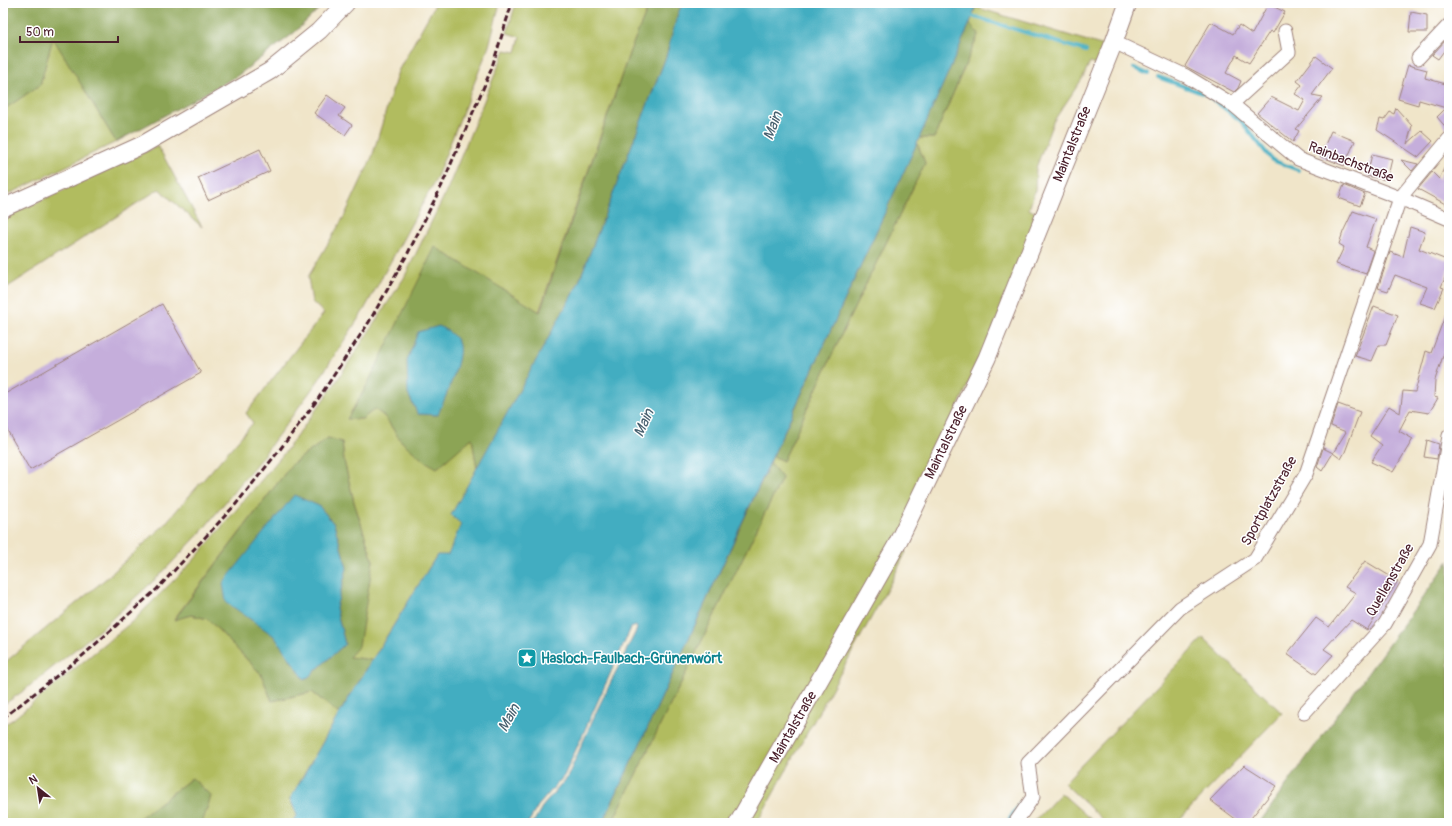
<svg xmlns="http://www.w3.org/2000/svg" width="1452" height="826" font-family="Pangolin,sans-serif">
  <style>
    .green { fill: #b1bc5e; stroke: #7e6e44 }
    .forest { fill: #8ca455; stroke: #6b6240; fill-rule: evenodd }
    .water { fill: #42adc1; stroke: #466676 }
    .lines { fill: none; stroke-linecap: round; stroke-linejoin: round }
    .stream { stroke: #42adc1; stroke-width: 4 }
    .building { fill: #c5aedb }
    .minor-casing { stroke: #9d827a; stroke-width: 15 }
    .major-casing { stroke: #9d827a; stroke-width: 19 }
    .minor { stroke: #fff; stroke-width: 13 }
    .major { stroke: #fff; stroke-width: 17 }
    .rail { stroke: #4a1f2b; stroke-width: 3; stroke-dasharray: 6 3; stroke-linecap: butt }
    .labels { text-anchor: middle; dominant-baseline: central; stroke-width: 3; stroke-linejoin: round; paint-order: stroke }
    .street-label { font-size: 14px; fill: #4a1f2b; stroke: #fff }
    .culture-label { font-size: 14px; font-weight: bold; fill: #0d838f; stroke: #fff; text-anchor: start }
    .water-label { font-size: 15px; font-style: italic; fill: #465f6e; stroke: #fff }
  </style>
  <rect width="100%" height="100%" fill="#fff"/>
  <filter id="ink" filterUnits="userSpaceOnUse"><feTurbulence type="fractalNoise" baseFrequency=".025" numOctaves="2"/><feDisplacementMap in="SourceGraphic" scale="8" xChannelSelector="R" yChannelSelector="G"/><feConvolveMatrix kernelMatrix="1 2 1 2 8 2 1 2 1" color-interpolation-filters="sRGB"/></filter>
  <filter id="wash" filterUnits="userSpaceOnUse"><feTurbulence type="fractalNoise" baseFrequency=".012" numOctaves="4" result="noise"/><feDisplacementMap in="SourceGraphic" scale="16" xChannelSelector="R" yChannelSelector="G"/><feGaussianBlur stdDeviation="0.9" result="paint"/><feColorMatrix in="noise" values="0 0 0 0 0 0 0 0 0 0 0 0 0 0 0 0 0 1.4 0 .05"/><feComposite in="paint" operator="in"/></filter>
  <g filter="url(#wash)">
    <rect width="100%" height="100%" fill="#f0e5c9"/>
    <g class="green">
      <path d="M436 3H500L489 46 436 179 364 310 318 381 262 457 201 532 161 574 103 627 22 692 3 705V664L109 576 162 527 253 423 246 413 324 313 312 302 308 277 345 215 372 157 398 71Z"/>
      <path d="M516 3H650L630 51 539 312 366 387 348 418 362 419 375 409 385 417 401 441 437 468 472 437 477 469 452 515 462 524 448 557 437 555 372 660 348 657 373 561 354 502 344 461 342 442 328 438 292 464 174 619 191 615 208 619 261 674 272 701 312 692 339 714 290 799 297 815 291 823H202L211 796 192 778 133 823H3V725L12 720 134 620 194 560 285 452 332 388 404 278 447 190 505 50 516 52 520 37 507 33Z"/>
      <path d="M975 7 1111 48 1104 66 1090 62 1082 79 1053 122 1036 168 1035 191 1029 209 1043 217 896 546 906 552 890 584 757 823H612L782 478 770 463 773 456 783 461 844 329 925 163 917 143 919 138H934L979 33 975 31 970 23Z"/>
      <path d="M53 37 116 142 3 197V110L40 85Z"/>
      <path d="M158 146 202 227 159 189 3 290V218Z"/>
      <path d="M1203 638 1282 713 1176 823H1106L1064 783Z"/>
      <path d="M1061 793 1094 822 1093 823H1033Z"/>
    </g>
    <g class="forest">
      <path d="M3 3H325L294 33 237 76 116 142 53 38 40 85 3 110Z"/>
      <path d="M650 3H683L678 13 666 57 578 284 477 469 472 438 437 468 423 460 401 441 385 417 375 409 362 419H347L366 387 435 247 540 312 630 51ZM408 394 438 415 418 414Z"/>
      <path d="M970 23 975 31 979 33 934 138H919Z"/>
      <path d="M917 143 925 163 844 329 783 461 773 456Z"/>
      <path d="M328 438 342 442 344 461 354 502 373 561 359 646 349 657 372 660 339 714 312 692 272 701 261 674 208 619 191 615 174 620 292 464ZM319 506 334 524 347 568 336 608 345 644 305 680 274 636Z"/>
      <path d="M770 463 782 478 612 823H602L647 729Z"/>
      <path d="M1449 561V823H1259Z"/>
      <path d="M192 778 211 796 202 823H133Z"/>
    </g>
    <g class="water">
      <path d="M683 3H977L970 23 917 143 647 729 602 823H533L542 807 567 778 597 710 637 629 636 626 631 628 564 776 538 806 528 823H291L297 815 290 799 339 714 437 555H448L461 524 451 515 578 284 666 57 678 13Z"/>
      <path d="M439 326C446 330 454 334 458 342 465 357 444 399 438 415L418 414 408 394 407 361 418 332Z"/>
      <path d="M294 495 319 506 334 524 347 568 336 608 345 644 305 680 274 636 226 602 223 583Z"/>
    </g>
    <g class="lines">
      <g class="stream">
        <path d="M972 16 1086 51"/>
        <path d="M1134 68 1148 74"/>
        <path d="M1158 77 1205 94"/>
        <path d="M1211 98 1241 121 1272 160 1298 170"/>
        <path d="M1007 823 1020 804"/>
      </g>
    </g>
    <g id="blocks">
      <g class="building">
        <path d="M1268 4 1285 12 1273 33 1270 31 1249 63 1236 55 1226 73 1241 81 1238 88 1234 92 1185 66 1211 22 1233 34 1239 25 1252 34Z"/>
        <path d="M1411 12 1427 15V32H1409Z"/>
        <path d="M1447 39 1449 41V44L1438 59 1432 55Z"/>
        <path d="M1316 56 1332 68 1312 95 1323 97 1296 129 1299 131 1293 142 1257 113 1271 97 1299 111 1305 100 1295 94 1302 85 1297 81Z"/>
        <path d="M1408 65 1427 70 1425 78 1449 85V131L1437 117 1446 108 1419 100 1418 105 1398 99Z"/>
        <path d="M327 95 345 108 339 116 352 125 345 135 314 113Z"/>
        <path d="M1396 108 1412 126 1407 144 1422 131 1433 141 1418 157 1377 130 1380 119 1384 120 1390 112 1394 114Z"/>
        <path d="M1331 131 1355 141 1344 166 1320 156Z"/>
        <path d="M260 149 270 171 208 200 198 178Z"/>
        <path d="M1372 154 1392 159 1387 180 1367 176Z"/>
        <path d="M1449 158V206L1418 189 1432 172 1439 179Z"/>
        <path d="M1401 160 1418 164 1412 171Z"/>
        <path d="M1344 185 1365 194 1360 206 1339 198Z"/>
        <path d="M1353 211 1376 219 1366 247 1374 251 1366 274 1336 264 1344 247 1339 244 1343 232Z"/>
        <path d="M1410 227 1425 232 1419 249 1449 261V269L1441 287 1444 288 1435 308 1420 303 1427 287 1395 275 1388 291 1378 288 1390 252 1403 257Z"/>
        <path d="M162 304 201 373 30 470 3 423V395Z"/>
        <path d="M1374 306 1398 315 1386 345H1379L1372 361 1355 356Z"/>
        <path d="M1448 308 1449 348 1446 347 1435 380 1434 397 1438 398 1429 413 1410 410 1399 431 1413 439 1393 472 1371 462 1382 445 1370 436 1389 406 1400 413 1403 391 1415 392 1426 351 1431 353Z"/>
        <path d="M1338 404 1360 412 1345 452 1341 459 1333 453 1346 432 1331 426Z"/>
        <path d="M1427 440 1439 444 1437 459 1424 457Z"/>
        <path d="M1323 448 1333 453 1322 471 1317 467Z"/>
        <path d="M1365 561 1398 581 1367 630 1351 620 1324 649 1333 655 1316 674 1287 654 1316 618 1329 627 1356 593 1345 587Z"/>
        <path d="M1244 765 1277 786 1247 823H1241L1210 800Z"/>
      </g>
    </g>
  </g>
  <g filter="url(#ink)">
    <use href="#blocks" fill-opacity="0" stroke="#9d827a" stroke-width="1"/>
    <g class="lines">
      <g class="minor-casing">
        <g id="minor">
          <path d="M1114 42 1186 76 1232 104 1298 159 1400 198 1449 219"/>
          <path d="M1418 58 1449 25"/>
          <path d="M1232 104 1289 52 1285 31"/>
          <path d="M1304 713 1385 624 1430 544 1449 436"/>
          <path d="M1015 823 1033 797 1028 763 1180 608 1255 559 1306 474 1400 198 1449 139"/>
        </g>
      </g>
      <g class="major-casing">
        <g id="major">
          <path d="M3 208 142 145 270 71 319 31 346 3"/>
          <path d="M738 823 896 546 987 358 1114 42 1128 3"/>
        </g>
      </g>
      <use href="#minor" class="minor"/>
      <use href="#major" class="major"/>
      <path class="rail" d="M3 718 81 657 157 589 236 504 278 452 318 399 369 322 408 253 442 185 491 70 512 3"/>
    </g>
  </g>
  <defs>
    <g id="sight-square" transform="scale(1)"><rect x="-9" y="-9" width="18" height="18" rx="4" fill="#0f9aa8" stroke="#fff"/><path d="M0-6L1.8-2.2L6-1.7L2.9 1.2L3.7 5.4L0 3.3L-3.7 5.4L-2.9 1.2L-6-1.7L-1.8-2.2Z" fill="#fff"/></g>
  </defs>
  <g fill-rule="evenodd">
    <use href="#sight-square" x="527" y="658"/>
  </g>
  <g class="labels">
    <g class="street-label">
      <text transform="translate(1072 144) rotate(-68)">Maintalstraße</text>
      <text transform="translate(1351 162) rotate(21)">Rainbachstraße</text>
      <text transform="translate(946 442) rotate(-64)">Maintalstraße</text>
      <text transform="translate(1269 501) rotate(-61)">Sportplatzstraße</text>
      <text transform="translate(1390 580) rotate(-60)">Quellenstraße</text>
      <text transform="translate(793 727) rotate(-60)">Maintalstraße</text>
    </g>
    <g class="culture-label">
      <text x="541" y="658">Hasloch-Faulbach-Grünenwört</text>
    </g>
    <g class="water-label">
      <text transform="translate(773 126) rotate(-70)">Main</text>
      <text transform="translate(644 423) rotate(-66)">Main</text>
      <text transform="translate(509 718) rotate(-61)">Main</text>
    </g>
  </g>
  <rect width="1452" height="826" fill="none" stroke="#fff" stroke-width="16"/>
  <g transform="translate(38 788) rotate(330)" stroke="#ffffff" stroke-width="3" paint-order="stroke">
  <path d="M0-3L7 15L0 10L-7 15Z" fill="#4a1f2b"/>
  <text y="-6" font-size="11" font-weight="bold" text-anchor="middle" fill="#4a1f2b">N</text>
  </g>
  <path d="M20 36v6h98v-6" fill="none" stroke="#4a1f2b" stroke-width="2"/>
  <text x="26" y="36" font-size="12" fill="#4a1f2b" stroke="#ffffff" stroke-width="3" paint-order="stroke">50 m</text>
</svg>
